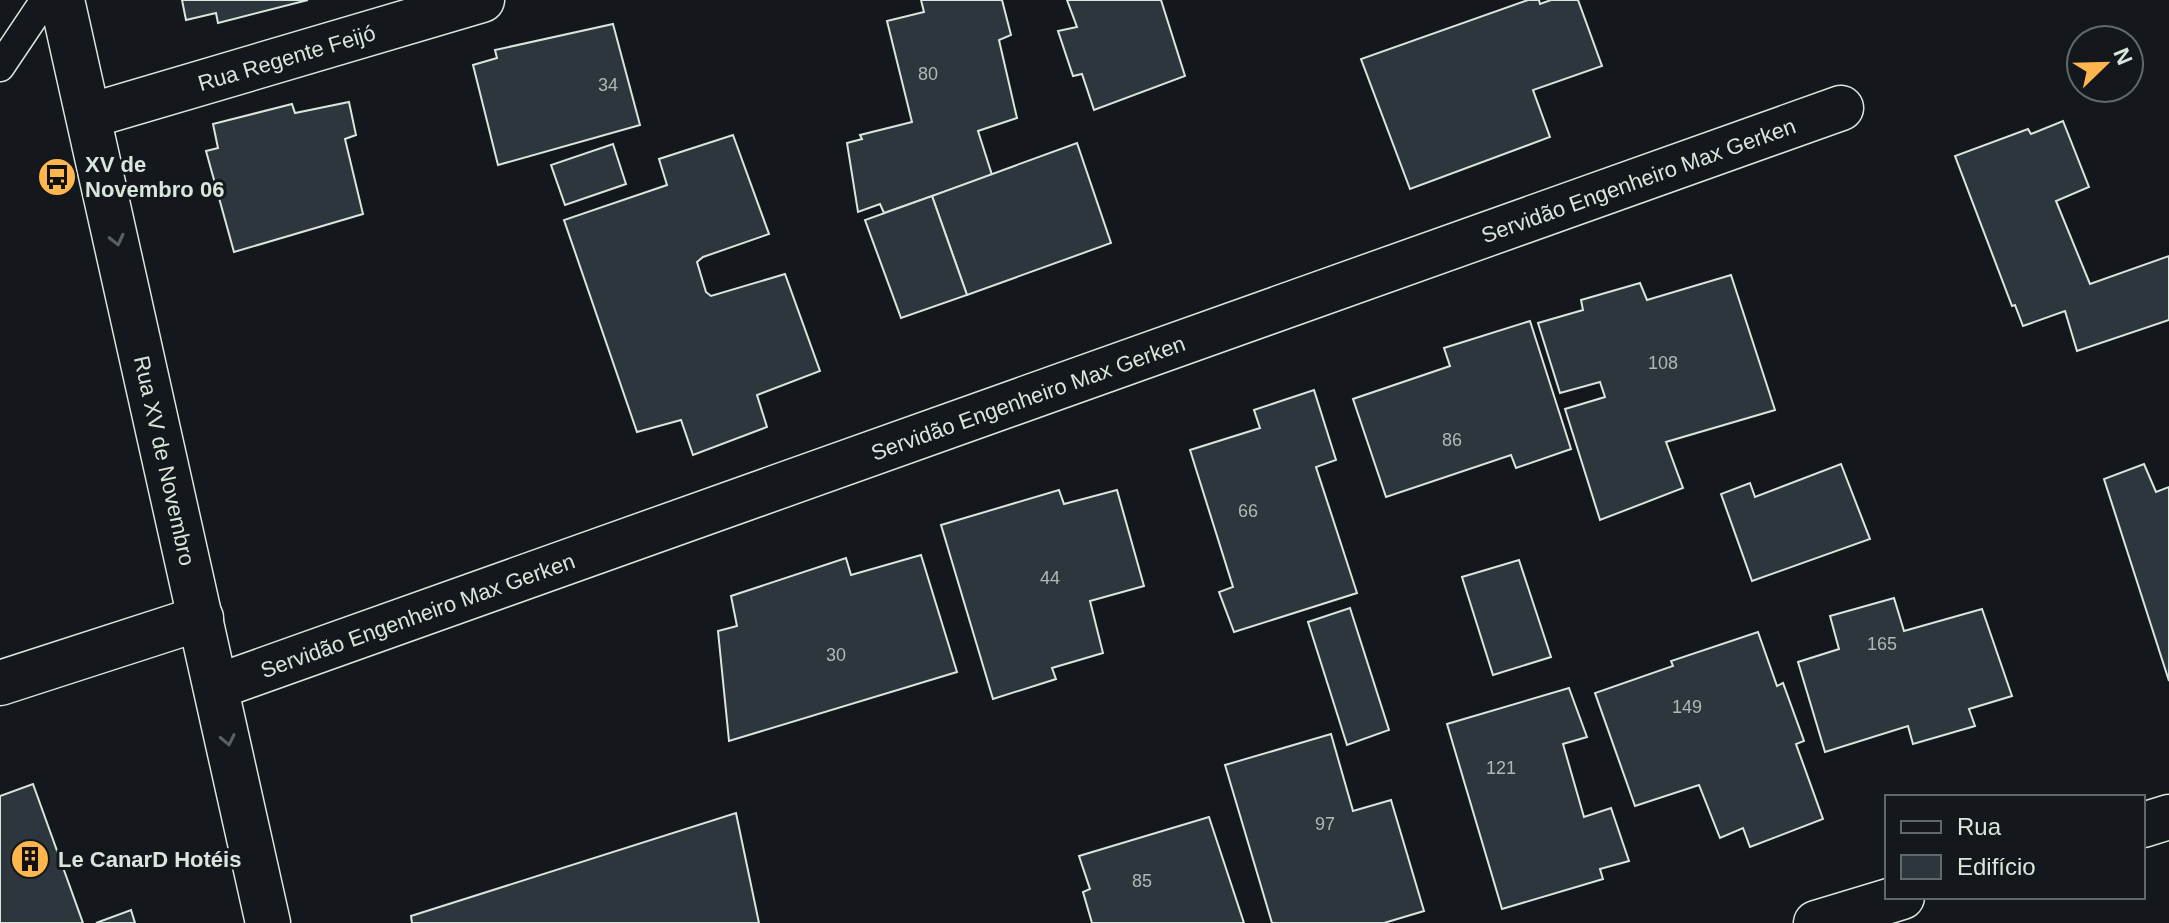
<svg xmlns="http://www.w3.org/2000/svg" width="2169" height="923" font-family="Arial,sans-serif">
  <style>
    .building { fill: #2c363c; stroke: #d8e6dc; stroke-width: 2 }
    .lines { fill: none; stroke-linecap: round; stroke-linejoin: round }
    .lane-casing { stroke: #d8e6dc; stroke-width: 31 }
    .street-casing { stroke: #d8e6dc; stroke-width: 47 }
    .primary-casing { stroke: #d8e6dc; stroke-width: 47 }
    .lane { stroke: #14181c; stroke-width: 28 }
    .street { stroke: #14181c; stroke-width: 44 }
    .primary { stroke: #14181c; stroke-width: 44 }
    .oneway { stroke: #59605f }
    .labels { text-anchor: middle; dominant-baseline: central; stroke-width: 6; stroke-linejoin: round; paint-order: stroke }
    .number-label { font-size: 18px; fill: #adbab4 }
    .street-label { font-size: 22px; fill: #d8e6dc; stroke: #14181c }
    .poi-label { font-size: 22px; font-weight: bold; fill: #d8e6dc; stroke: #14181c; text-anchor: start }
  </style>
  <rect width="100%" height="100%" fill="#14181c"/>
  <g class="building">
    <path d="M182 0H308L218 23 216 13 186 20Z"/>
    <path d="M921 0H1002L1011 35 999 40 1017 118 978 131 992 175 884 213 880 204 858 212 847 143 862 139 860 135 912 122 887 21 924 12Z"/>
    <path d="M1067 0H1161L1185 76 1094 110 1082 74 1073 76 1058 31 1077 27Z"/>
    <path d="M1528 0H1539L1540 4 1551 0H1578L1602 66 1533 90 1550 137 1410 189 1361 59Z"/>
    <path d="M613 24 640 125 498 165 473 65 497 58 495 50Z"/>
    <path d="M349 102 356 135 345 139 363 214 234 252 206 151 218 148 213 124 292 104 295 113Z"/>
    <path d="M2063 121 2089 187 2056 201 2090 284 2169 256V320L2077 351 2065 311 2023 326 2015 305 2012 306 1955 156 2028 129 2031 134Z"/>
    <path d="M733 135 769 234 703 257 697 262 706 292 711 296 785 274 820 371 757 395 767 427 693 455 681 420 637 432 564 220 667 185 659 159Z"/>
    <path d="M1077 143 1111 243 967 295 932 196Z"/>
    <path d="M613 144 626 184 565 205 551 165Z"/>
    <path d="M932 196 967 295 901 318 865 220Z"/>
    <path d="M1731 275 1775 410 1666 442 1683 488 1600 520 1565 409 1605 397 1600 382 1560 393 1538 323 1583 310 1581 300 1640 283 1647 300Z"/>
    <path d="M1530 321 1571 449 1516 468 1511 455 1386 497 1353 399 1450 366 1444 348Z"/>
    <path d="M1314 390 1336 460 1316 467 1357 593 1234 632 1219 592 1233 587 1190 450 1260 428 1254 410Z"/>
    <path d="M1841 464 1870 539 1752 581 1721 494 1750 483 1755 497Z"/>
    <path d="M2144 464 2156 492 2169 487V681L2104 479Z"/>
    <path d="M1059 490 1064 504 1117 490 1144 586 1090 601 1103 653 1052 668 1056 679 993 699 941 525Z"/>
    <path d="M921 555 957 672 729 741 718 631 737 626 731 596 846 558 851 575Z"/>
    <path d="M1519 560 1551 657 1493 675 1462 577Z"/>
    <path d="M1894 598 1904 631 1982 609 2012 696 1969 709 1975 726 1913 744 1908 726 1825 752 1798 662 1839 649 1830 616Z"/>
    <path d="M1350 608 1389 730 1347 745 1308 622Z"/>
    <path d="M1758 632 1777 686 1783 683 1804 741 1796 744 1823 819 1750 847 1743 828 1720 838 1699 785 1635 806 1595 693 1673 666 1671 661Z"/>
    <path d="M1569 688 1587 737 1563 744 1584 817 1611 808 1629 861 1600 869 1603 879 1502 909 1447 724Z"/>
    <path d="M1331 734 1353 811 1391 800 1424 911 1384 923H1272L1225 765Z"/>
    <path d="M33 784 83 923H0V796Z"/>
    <path d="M736 813 759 923H412L411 916Z"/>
    <path d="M1209 817 1244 923H1092L1083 892 1090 889 1079 856Z"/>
    <path d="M131 910 135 923H96Z"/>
  </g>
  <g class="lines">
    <g class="lane-casing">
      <path id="lane" d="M0 67 45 0"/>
    </g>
    <g class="street-casing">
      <g id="street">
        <path id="s1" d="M89 116 482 0"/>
        <path d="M0 683 201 618"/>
        <path id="s2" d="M216 687 1841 108"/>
        <path d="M2143 825 2169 817"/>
        <path d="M1816 923 1902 897"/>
      </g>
    </g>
    <g class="primary-casing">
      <g id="primary">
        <path id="s3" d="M62 0 268 923"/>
      </g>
    </g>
    <use href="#lane" class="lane"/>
    <use href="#street" class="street"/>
    <use href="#primary" class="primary"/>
  </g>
  <defs><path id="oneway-chevron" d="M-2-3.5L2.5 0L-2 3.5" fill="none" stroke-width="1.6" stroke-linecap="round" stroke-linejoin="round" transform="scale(2)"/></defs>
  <g class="oneway">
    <use href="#oneway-chevron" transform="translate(117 240) rotate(77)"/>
    <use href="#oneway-chevron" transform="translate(228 740) rotate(78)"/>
  </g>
  <defs>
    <g id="bus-disc" transform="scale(2)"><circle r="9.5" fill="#ffb74d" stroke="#14181c"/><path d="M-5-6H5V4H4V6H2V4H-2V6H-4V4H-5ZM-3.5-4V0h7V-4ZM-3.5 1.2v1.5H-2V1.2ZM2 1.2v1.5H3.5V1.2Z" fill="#111"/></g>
    <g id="building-disc" transform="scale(2)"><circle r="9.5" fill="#ffb74d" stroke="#14181c"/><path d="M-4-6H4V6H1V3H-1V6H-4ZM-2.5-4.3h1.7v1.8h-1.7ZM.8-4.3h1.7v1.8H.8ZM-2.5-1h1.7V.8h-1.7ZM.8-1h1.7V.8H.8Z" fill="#111"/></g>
  </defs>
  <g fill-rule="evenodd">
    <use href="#bus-disc" x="57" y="177"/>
    <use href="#building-disc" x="30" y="859"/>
  </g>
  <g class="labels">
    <g class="number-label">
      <text x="928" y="74">80</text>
      <text x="608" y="85">34</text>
      <text x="1663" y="363">108</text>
      <text x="1452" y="440">86</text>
      <text x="1248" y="511">66</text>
      <text x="1050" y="578">44</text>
      <text x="1882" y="644">165</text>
      <text x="836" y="655">30</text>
      <text x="1687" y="707">149</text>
      <text x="1501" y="768">121</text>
      <text x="1325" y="824">97</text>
      <text x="1142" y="881">85</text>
    </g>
    <g class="street-label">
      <text stroke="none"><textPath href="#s1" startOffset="206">Rua Regente Feijó</textPath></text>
      <text stroke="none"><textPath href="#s2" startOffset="1510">Servidão Engenheiro Max Gerken</textPath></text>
      <text stroke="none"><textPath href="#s2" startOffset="862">Servidão Engenheiro Max Gerken</textPath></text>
      <text stroke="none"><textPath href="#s3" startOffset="472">Rua XV de Novembro</textPath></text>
      <text stroke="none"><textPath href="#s2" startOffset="214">Servidão Engenheiro Max Gerken</textPath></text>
    </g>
    <g class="poi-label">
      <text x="85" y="164">XV de<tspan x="85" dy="25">Novembro 06</tspan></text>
      <text x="58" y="859">Le CanarD Hotéis</text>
    </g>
  </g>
  <rect x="1885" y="795" width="260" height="104" fill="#14181c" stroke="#626a69" stroke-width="2"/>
  <rect x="1901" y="821" width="40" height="12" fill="#14181c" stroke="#626a69" stroke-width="2"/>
  <text x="1957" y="835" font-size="24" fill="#d8e6dc">Rua</text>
  <rect x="1901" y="855" width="40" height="24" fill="#2c363c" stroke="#626a69" stroke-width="2"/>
  <text x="1957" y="875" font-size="24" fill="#d8e6dc">Edifício</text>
  <g transform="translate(2105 64) rotate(67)"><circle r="38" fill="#14181c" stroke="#626a69" stroke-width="2"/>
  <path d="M0-6L14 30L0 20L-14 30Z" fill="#ffb74d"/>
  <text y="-12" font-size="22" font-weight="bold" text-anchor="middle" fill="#d8e6dc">N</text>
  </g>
</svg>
